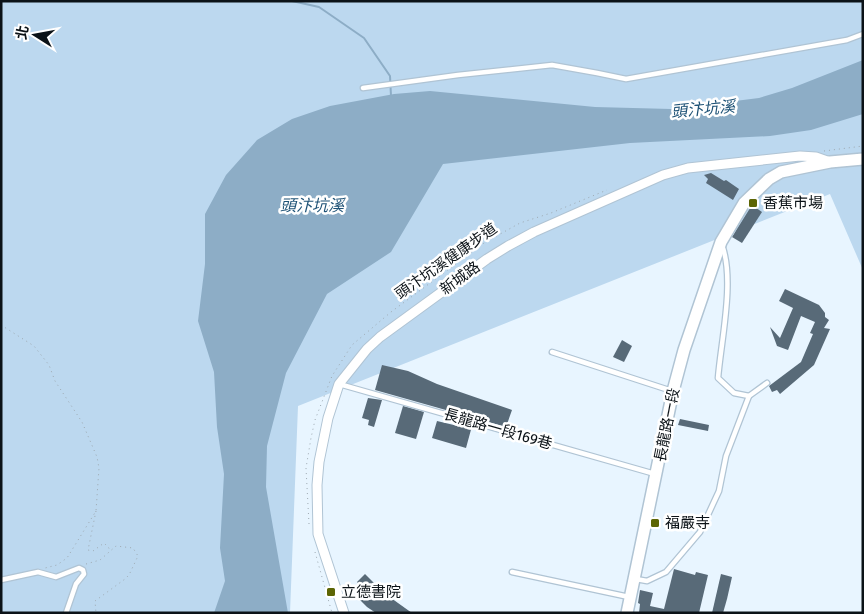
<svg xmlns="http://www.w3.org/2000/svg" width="864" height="614" font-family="'Fira Sans','Noto Sans TC',sans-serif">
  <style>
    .green { fill: #bcd8ef }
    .water { fill: #8dadc6 }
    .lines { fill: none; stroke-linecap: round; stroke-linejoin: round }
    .stream { stroke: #8dadc6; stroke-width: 2 }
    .building { fill: #586a78 }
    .service-casing { stroke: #b0c4d4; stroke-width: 7 }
    .minor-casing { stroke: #b0c4d4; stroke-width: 11 }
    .secondary-casing { stroke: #b0c4d4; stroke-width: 14 }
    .path { stroke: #9da8b0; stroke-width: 1; stroke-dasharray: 1 4; stroke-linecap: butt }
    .service { stroke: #fff; stroke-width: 4.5 }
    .minor { stroke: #fff; stroke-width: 9 }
    .secondary { stroke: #fff; stroke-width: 11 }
    .poi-dot { fill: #5c6504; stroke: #fff; stroke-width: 2 }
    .labels { text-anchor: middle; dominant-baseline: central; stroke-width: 5; stroke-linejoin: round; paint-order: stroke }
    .poi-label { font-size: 15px; fill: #0b1217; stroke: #fff; text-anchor: start }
    .street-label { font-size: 15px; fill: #0b1217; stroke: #fff }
    .water-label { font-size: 16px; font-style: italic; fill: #1e5276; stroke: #fff }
  </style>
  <rect width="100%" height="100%" fill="#e8f5ff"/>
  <path class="green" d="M1 1H863V270L830 194 298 406 290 613H1Z"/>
  <path class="water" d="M863 60V114L811 130 770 136 630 143 443 164 391 252 327 294 286 373 267 446 266 487 288 613H214L225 581 220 548 224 474 217 427 214 372 198 321 205 264V214L226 175 257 140 292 119 330 106 394 94 430 91 595 107 671 109 759 98 792 88Z"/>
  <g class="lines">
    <path class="stream" d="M292 1 319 7 364 38 390 76 391 96"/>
  </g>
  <g class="building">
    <path d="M711 173 724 181 726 180 739 189 733 200 706 183 708 179 704 175Z"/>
    <path d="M752 205 762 212 742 243 732 237Z"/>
    <path d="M785 289 819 305 825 313V317L829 320 824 328 830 329 814 365 780 394 777 390 772 392 769 386 801 362 813 334 810 333 815 322 801 316 788 350 777 346 770 327 780 338 793 308 779 301Z"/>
    <path d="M622 340 632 346 624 362 613 357Z"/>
    <path d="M382 365 408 371 437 384 512 410 506 427 375 390Z"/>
    <path d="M368 398 382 400 374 427 368 425 369 420 362 418Z"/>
    <path d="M403 406 424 412 416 439 395 433Z"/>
    <path d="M680 419 709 425 708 431 678 425Z"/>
    <path d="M437 421 458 426 459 422 472 426 466 448 432 438Z"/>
    <path d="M674 569 695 575 696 572 708 575 699 613H639L640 604 638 603 640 590 653 593 650 606 664 609Z"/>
    <path d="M365 574 384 593 412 613H376L367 607 359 599 366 591 357 582Z"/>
    <path d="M721 574 732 577 727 599 723 613H712Z"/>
  </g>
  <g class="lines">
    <g class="service-casing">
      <g id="service">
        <path d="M363 88 458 75 552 65 597 73 626 79 847 40 863 34"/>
        <path d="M722 245C735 280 721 341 718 378L734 393 749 396 767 383"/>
        <path d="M552 352 672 391"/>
        <path d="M339 384 655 474"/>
        <path d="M512 572 629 597"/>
        <path d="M636 579 647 581 666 572 700 532 719 491 726 456 749 396"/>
        <path d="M1 580 38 572 56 577 79 568 83 570 84 574 76 584 66 613"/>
      </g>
    </g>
    <g class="minor-casing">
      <path id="minor" d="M344 613 318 534 317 485 319 462 328 418 339 384 367 349 380 337 487 259 508 246 534 232 663 175 688 168 800 156 816 157 830 162"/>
    </g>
    <g class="secondary-casing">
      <path id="secondary" d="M627 613 673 391 684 350 721 242 744 203 769 179 781 172 830 162 863 159"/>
    </g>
    <g class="path">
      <path d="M824 151 863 146"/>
      <path d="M1 325 34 346 49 365 55 381 82 422 97 457 99 468 96 511 67 558 57 565 45 568"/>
      <path d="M96 511 88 550 93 551 104 543 109 548V552"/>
      <path d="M309 524 306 468 311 438 315 420 332 376 352 345 391 312 484 243 520 223 551 213 607 190"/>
      <path d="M315 552 332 613"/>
      <path d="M86 564 100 560 116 546 133 548 138 556 129 575 125 579 95 601 96 613"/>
    </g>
    <use href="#service" class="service"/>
    <use href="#minor" class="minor"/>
    <use href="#secondary" class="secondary"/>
  </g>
  <g class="poi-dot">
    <rect x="748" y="198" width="10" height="10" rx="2.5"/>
    <rect x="650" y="518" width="10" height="10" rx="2.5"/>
    <rect x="326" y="587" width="10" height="10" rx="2.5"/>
  </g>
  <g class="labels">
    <g class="poi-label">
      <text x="763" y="203">香蕉市場</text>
      <text x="665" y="523">福嚴寺</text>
      <text x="341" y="592">立德書院</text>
    </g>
    <g class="street-label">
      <text transform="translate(446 261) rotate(-35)">頭汴坑溪健康步道</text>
      <text transform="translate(460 278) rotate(-36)">新城路</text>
      <text transform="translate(667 425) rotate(-79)">長龍路一段</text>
      <text transform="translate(498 429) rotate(16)">長龍路一段169巷</text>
    </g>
    <g class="water-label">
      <text transform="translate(703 109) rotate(-5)">頭汴坑溪</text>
      <text x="312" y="205">頭汴坑溪</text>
    </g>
  </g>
  <rect width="864" height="614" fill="none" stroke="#0b1217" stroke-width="5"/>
  <g transform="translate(35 35) rotate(281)" stroke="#ffffff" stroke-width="4" paint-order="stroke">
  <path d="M0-4L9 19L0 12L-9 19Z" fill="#0b1217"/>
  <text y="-8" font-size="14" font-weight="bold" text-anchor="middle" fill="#0b1217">北</text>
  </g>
</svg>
